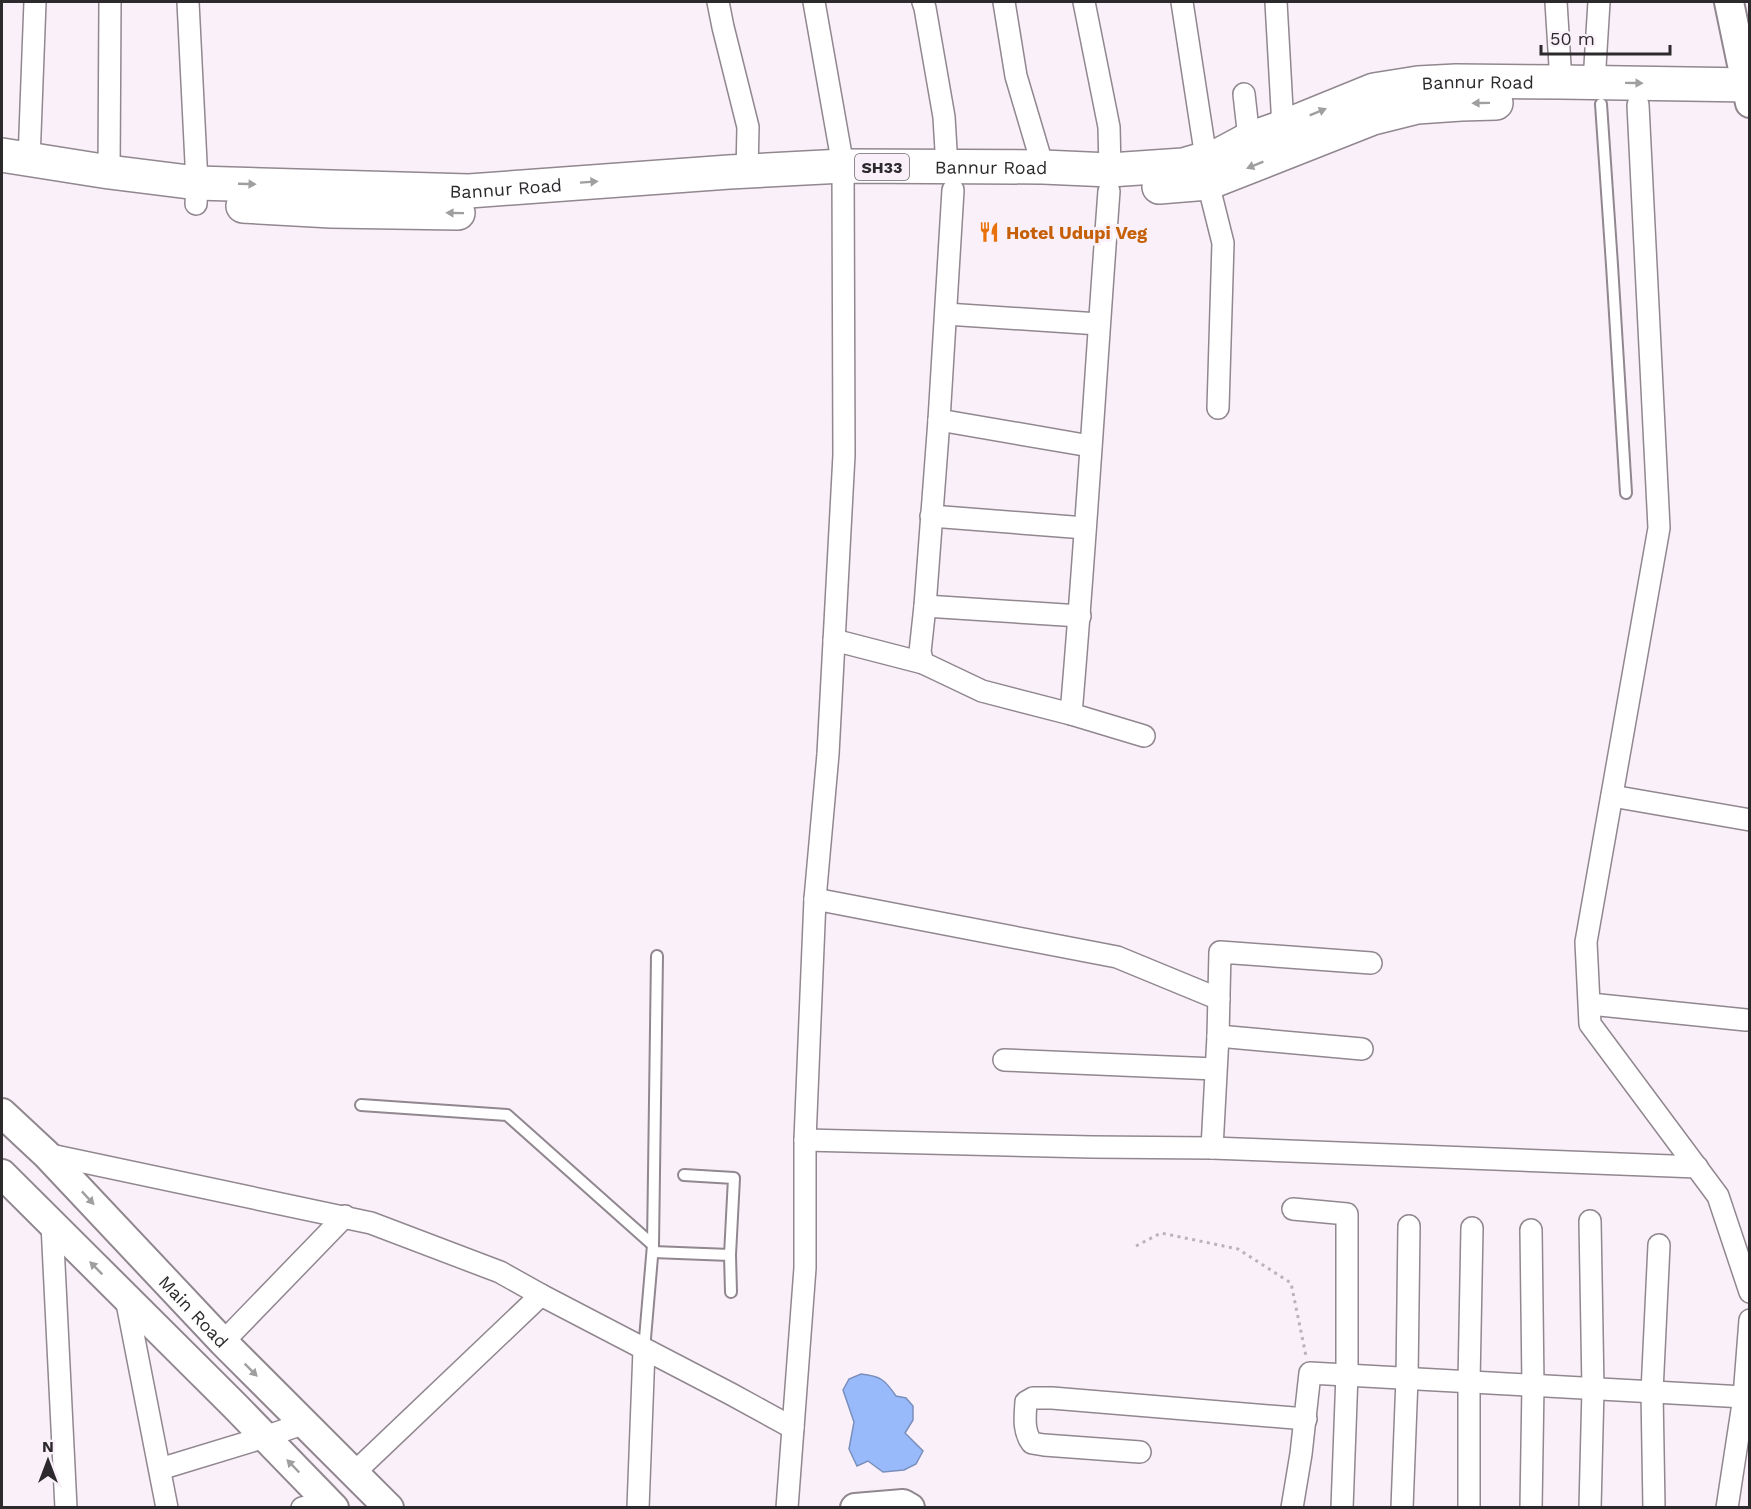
<svg xmlns="http://www.w3.org/2000/svg" width="1751" height="1509" font-family="'Work Sans',sans-serif">
  <style>
    .water { fill: #99bafa; stroke: #798fbc; stroke-width: 1.5 }
    .lines { fill: none; stroke-linecap: round; stroke-linejoin: round }
    .lane-casing { stroke: #90878f; stroke-width: 14 }
    .street-casing { stroke: #90878f; stroke-width: 24 }
    .secondary-casing { stroke: #90878f; stroke-width: 32 }
    .primary-casing { stroke: #90878f; stroke-width: 36 }
    .path { stroke: #bbb3ba; stroke-width: 3; stroke-dasharray: 3 4.5; stroke-linecap: butt }
    .lane { stroke: #fff; stroke-width: 10 }
    .street { stroke: #fff; stroke-width: 21 }
    .secondary { stroke: #fff; stroke-width: 28 }
    .primary { stroke: #fff; stroke-width: 33 }
    .oneway { fill: #a09fa0 }
    .labels { text-anchor: middle; dominant-baseline: central; stroke-width: 6; stroke-linejoin: round; paint-order: stroke }
    .shield { fill: #faf0f9; stroke: #6a656a; stroke-width: 1.5 }
    .shield-label { font-size: 16px; font-weight: bold; fill: #2d2a2d }
    .street-label { font-size: 18px; fill: #2d2a2d; stroke: #faf0f9 }
    .food-label { font-size: 18px; font-weight: bold; fill: #c56008; stroke: #faf0f9; text-anchor: start }
  </style>
  <rect width="100%" height="100%" fill="#faf0f9"/>
  <path class="water" d="M861 1374C881 1376 885 1380 896 1396L906 1398 913 1406V1420L905 1433 923 1451 916 1464 904 1470 883 1472 868 1461 857 1466 849 1449 854 1422 843 1390 849 1379Z"/>
  <g class="lines">
    <g class="lane-casing">
      <g id="lane">
        <path d="M1601 104 1612 265 1626 493"/>
        <path d="M361 1105 507 1115 653 1245"/>
        <path d="M653 1252 730 1255 734 1178 684 1175"/>
        <path d="M730 1255 731 1292"/>
        <path d="M644 1350 653 1245 657 956"/>
      </g>
    </g>
    <g class="street-casing">
      <g id="street">
        <path d="M188 2 197 183 196 204"/>
        <path d="M718 2 723 27 748 127 747 172"/>
        <path d="M923 2 925 8 944 117 947 167"/>
        <path d="M1004 2 1016 76 1043 167"/>
        <path d="M1084 2 1109 127 1110 170"/>
        <path d="M1182 2 1206 158"/>
        <path d="M1276 2 1283 127"/>
        <path d="M1556 2 1561 82"/>
        <path d="M1594 82 1599 2"/>
        <path d="M1244 94 1249 139"/>
        <path d="M1638 105 1659 528 1586 942 1590 1024 1718 1196 1750 1292"/>
        <path d="M29 160 35 2"/>
        <path d="M109 172 110 2"/>
        <path d="M1208 183 1223 243 1218 408"/>
        <path d="M953 190 939 420 925 606 920 652 923 663 982 691 1071 714 1144 736"/>
        <path d="M946 314 1099 324"/>
        <path d="M939 420 1090 446"/>
        <path d="M931 516 1085 528"/>
        <path d="M925 606 1080 616"/>
        <path d="M834 640 923 663"/>
        <path d="M1071 714C1086 540 1096 365 1109 191"/>
        <path d="M1612 796 1750 820"/>
        <path d="M815 899 1117 957 1219 999"/>
        <path d="M1590 1004 1746 1020"/>
        <path d="M1218 1036 1362 1049"/>
        <path d="M1004 1060 1215 1069"/>
        <path d="M805 1140 1092 1147 1212 1148 1697 1167"/>
        <path d="M1212 1148 1218 1036 1220 952 1371 963"/>
        <path d="M46 1154 371 1223 500 1272 541 1295 731 1394 793 1428"/>
        <path d="M1293 1209 1347 1214V1374L1342 1508"/>
        <path d="M52 1224 66 1508"/>
        <path d="M126 1298 167 1508"/>
        <path d="M223 1342 345 1216"/>
        <path d="M1140 1452 1044 1445 1032 1443C1023 1431 1025 1417 1026 1402L1033 1398H1052L1306 1419"/>
        <path d="M160 1469 265 1437 305 1423"/>
        <path d="M354 1473 541 1295"/>
        <path d="M302 1508 328 1502"/>
        <path d="M638 1508 644 1350"/>
        <path d="M787 1508 805 1268V1140L815 899 828 754 844 455 843 166 814 2"/>
        <path d="M1292 1508 1301 1454 1310 1373 1744 1397"/>
        <path d="M1402 1508 1407 1378 1409 1226"/>
        <path d="M1469 1508V1382L1472 1228"/>
        <path d="M1531 1508 1533 1385 1531 1230"/>
        <path d="M1590 1508 1593 1389 1590 1221"/>
        <path d="M1654 1508 1652 1392 1659 1245"/>
        <path d="M1727 1508 1744 1397 1750 1320"/>
      </g>
    </g>
    <g class="secondary-casing">
      <g id="secondary">
        <path d="M1729 2 1750 103"/>
        <path id="s1" d="M2 1113 46 1154 223 1342 389 1508"/>
        <path d="M2 1174 235 1406 334 1508"/>
        <path d="M855 1508 903 1504 910 1508"/>
      </g>
    </g>
    <g class="primary-casing">
      <g id="primary">
        <path id="s2" d="M2 155 109 172 197 183 469 191 729 172 843 166 1043 167 1110 170 1183 165 1221 154 1249 139 1283 127 1374 90 1418 83 1456 81 1561 82 1750 85"/>
        <path d="M1159 187 1208 183 1373 118 1417 107 1461 104 1496 103"/>
        <path d="M243 206 331 211 458 213"/>
      </g>
    </g>
    <path class="path" d="M1136 1246 1161 1233 1238 1249 1291 1283 1306 1356"/>
    <use href="#lane" class="lane"/>
    <use href="#street" class="street"/>
    <use href="#secondary" class="secondary"/>
    <use href="#primary" class="primary"/>
  </g>
  <defs><path id="oneway-solid" d="M-6-.8H1V-3.2L6.5 0L1 3.2V.8H-6Z" transform="scale(1.5)"/></defs>
  <g class="oneway">
    <use href="#oneway-solid" transform="translate(1634 83) rotate(1)"/>
    <use href="#oneway-solid" transform="translate(1481 103) rotate(179)"/>
    <use href="#oneway-solid" transform="translate(1318 112) rotate(-22)"/>
    <use href="#oneway-solid" transform="translate(1255 165) rotate(158)"/>
    <use href="#oneway-solid" transform="translate(589 182) rotate(-4)"/>
    <use href="#oneway-solid" transform="translate(247 184) rotate(2)"/>
    <use href="#oneway-solid" transform="translate(455 213) rotate(-179)"/>
    <use href="#oneway-solid" transform="translate(88 1198) rotate(47)"/>
    <use href="#oneway-solid" transform="translate(96 1268) rotate(-135)"/>
    <use href="#oneway-solid" transform="translate(251 1370) rotate(45)"/>
    <use href="#oneway-solid" transform="translate(293 1466) rotate(-134)"/>
  </g>
  <defs>
    <g id="restaurant-bare" transform="scale(1.62)"><path d="M-5-6h1v4h1v-4h1v4h1v-4h1v5L-1.5 .5V6h-2V.5L-5-1ZM5-6V6H3V1.5H1.5Q1.5-4 5-6Z" fill="#e8710a" stroke="#faf0f9" stroke-width="2.5" paint-order="stroke"/></g>
  </defs>
  <g fill-rule="evenodd">
    <use href="#restaurant-bare" x="989" y="232"/>
  </g>
  <g class="labels">
    <rect class="shield" x="855" y="154" width="54" height="26" rx="4.5"/>
    <g class="shield-label">
      <text x="882" y="167">SH33</text>
    </g>
    <g class="street-label">
      <text stroke="none"><textPath href="#s2" startOffset="1494">Bannur Road</textPath></text>
      <text stroke="none"><textPath href="#s2" startOffset="992">Bannur Road</textPath></text>
      <text stroke="none"><textPath href="#s2" startOffset="506">Bannur Road</textPath></text>
      <text stroke="none"><textPath href="#s1" startOffset="276">Main Road</textPath></text>
    </g>
    <g class="food-label">
      <text x="1006" y="232">Hotel Udupi Veg</text>
    </g>
  </g>
  <rect width="1751" height="1509" fill="none" stroke="#2d2a2d" stroke-width="6"/>
  <g transform="translate(48 1461)" stroke="#faf0f9" stroke-width="4.5" paint-order="stroke">
  <path d="M0-4.5L10 22L0 15L-10 22Z" fill="#2d2a2d"/>
  <text y="-9" font-size="16" font-weight="bold" text-anchor="middle" fill="#2d2a2d">N</text>
  </g>
  <path d="M1541 45v9h129v-9" fill="none" stroke="#2d2a2d" stroke-width="3"/>
  <text x="1550" y="45" font-size="18" fill="#2d2a2d" stroke="#faf0f9" stroke-width="4.5" paint-order="stroke">50 m</text>
</svg>
